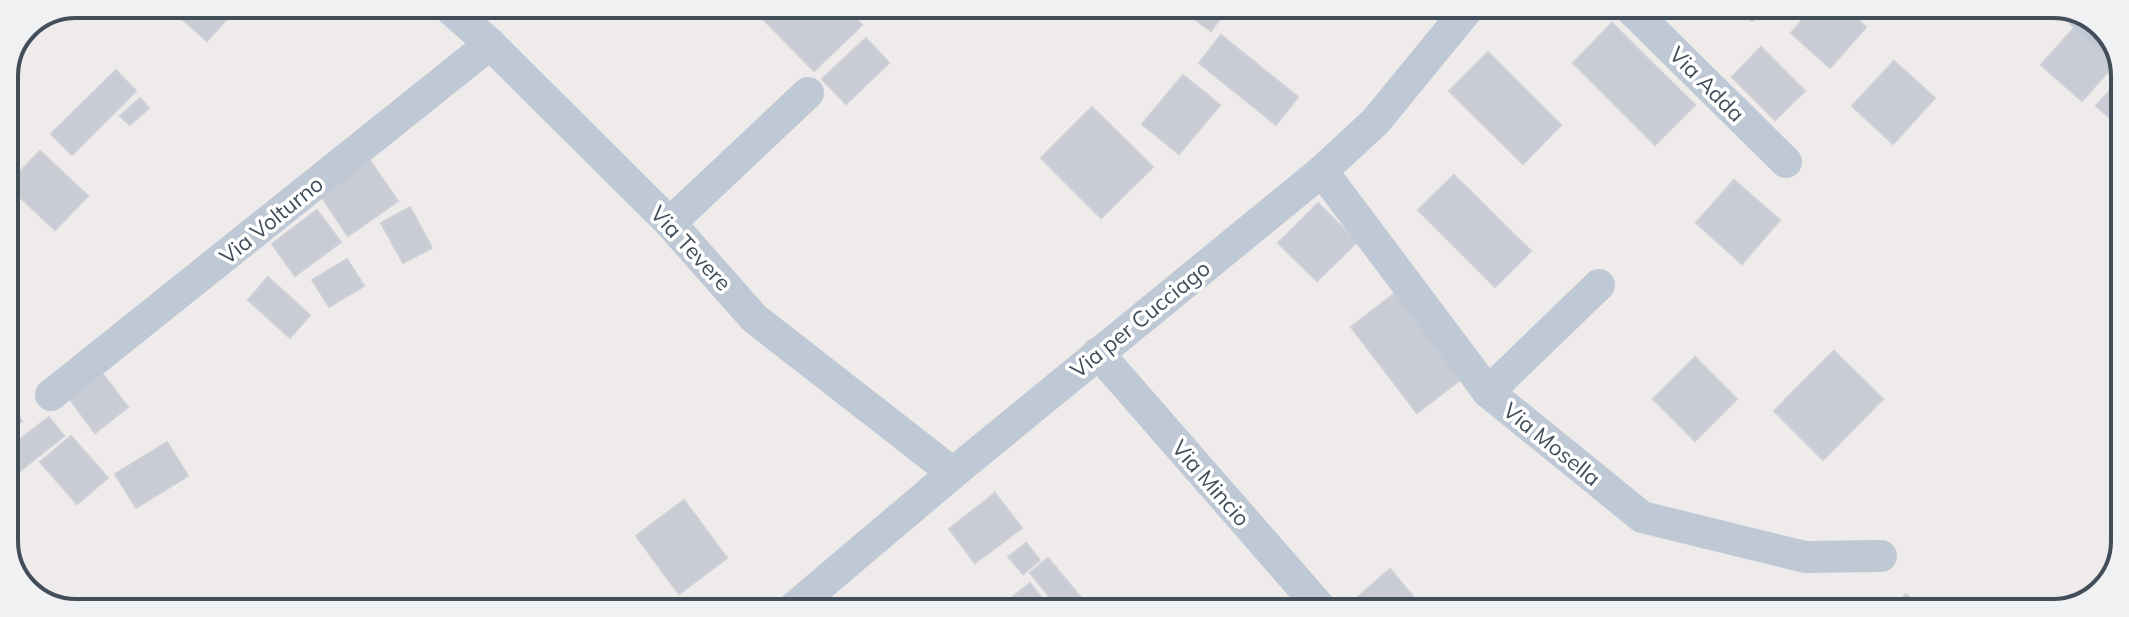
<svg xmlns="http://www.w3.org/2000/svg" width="2129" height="617" font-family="Mulish,sans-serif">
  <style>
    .building { fill: #c9ccd4; stroke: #ced0d8; stroke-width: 2 }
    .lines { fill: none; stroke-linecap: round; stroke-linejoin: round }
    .path { stroke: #67d3a6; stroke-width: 5; stroke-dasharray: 6 4; stroke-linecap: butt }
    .minor { stroke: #bfc9d5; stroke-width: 32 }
    .labels { text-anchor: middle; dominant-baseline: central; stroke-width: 7; stroke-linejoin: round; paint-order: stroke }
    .street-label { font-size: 22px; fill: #424d5a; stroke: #fff }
    .rim { fill: none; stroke: #424d5a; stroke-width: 4 }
  </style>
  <rect width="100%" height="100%" fill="#eeebea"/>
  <g class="building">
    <path d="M179 4H240L207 41 173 11Z"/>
    <path d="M771 5H842L862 25 814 71 760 16Z"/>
    <path d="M1175 5H1230L1211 31Z"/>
    <path d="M1737 6H1766L1752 21Z"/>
    <path d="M1814 6H1842L1866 27 1830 68 1791 33Z"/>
    <path d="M2082 19 2117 50 2120 58 2082 101 2041 65Z"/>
    <path d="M1612 23 1695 105 1655 145 1573 63Z"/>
    <path d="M1221 35 1298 97 1276 125 1199 63Z"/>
    <path d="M866 38 889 63 846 104 822 79Z"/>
    <path d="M1761 47 1805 91 1775 120 1732 77Z"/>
    <path d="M1488 52 1561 125 1523 164 1449 91Z"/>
    <path d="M1894 61 1935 98 1893 144 1852 106Z"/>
    <path d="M116 70 136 91 72 155 51 134Z"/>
    <path d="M2125 74V131L2096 106Z"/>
    <path d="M1183 75 1220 105 1179 154 1142 124Z"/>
    <path d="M140 98 149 108 130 125 120 116Z"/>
    <path d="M1092 107 1153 167 1101 218 1041 158Z"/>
    <path d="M40 151 88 196 55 230 7 185Z"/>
    <path d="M369 159 398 201 348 236 319 193Z"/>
    <path d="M1454 175 1531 251 1495 287 1418 210Z"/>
    <path d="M1734 180 1780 220 1742 264 1696 223Z"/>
    <path d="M1318 203 1357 242 1317 281 1278 243Z"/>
    <path d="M410 207 432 248 403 263 381 223Z"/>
    <path d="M317 210 341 242 295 276 272 244Z"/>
    <path d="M347 259 364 286 329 307 312 280Z"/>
    <path d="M268 277 310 315 290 338 248 300Z"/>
    <path d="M1399 290 1465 376 1417 413 1351 327Z"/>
    <path d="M1834 351 1883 399 1823 460 1774 411Z"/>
    <path d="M1695 357 1737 399 1695 441 1653 399Z"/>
    <path d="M99 369 128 407 95 433 65 393Z"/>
    <path d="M4 398 22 421 4 434Z"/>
    <path d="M49 417 64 436 16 474 4 460V452Z"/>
    <path d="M71 436 108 478 77 504 40 462Z"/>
    <path d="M167 442 188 476 136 508 115 474Z"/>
    <path d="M995 493 1022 528 975 563 949 529Z"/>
    <path d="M684 500 727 558 679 594 636 536Z"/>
    <path d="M1026 543 1040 560 1023 574 1008 557Z"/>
    <path d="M1048 558 1093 612H1062L1030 573Z"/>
    <path d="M1390 569 1426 612H1349L1345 608Z"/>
    <path d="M1030 583 1053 612H1011L1004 604Z"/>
    <path d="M1906 594 1929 613H1891Z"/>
  </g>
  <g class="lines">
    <path class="path" d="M1251 612 1272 599"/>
    <g class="minor">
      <path d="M445 4 490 44 670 223 754 318 953 473"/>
      <path d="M1628 6 1786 162"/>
      <path d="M2081 13 2112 39"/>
      <path d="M1322 171 1488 392 1642 517 1805 557 1881 556"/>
      <path d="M670 223 808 93"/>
      <path d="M1098 353 1324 612"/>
      <path d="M1488 392 1599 285"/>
      <path d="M51 395 490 44"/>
      <path d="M790 611 953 473 1322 171 1376 121 1470 6"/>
    </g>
  </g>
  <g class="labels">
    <g class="street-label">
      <text transform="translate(1707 84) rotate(45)">Via Adda</text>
      <text transform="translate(271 220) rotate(-39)">Via Volturno</text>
      <text transform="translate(691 248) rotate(47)">Via Tevere</text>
      <text transform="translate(1140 319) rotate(-39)">Via per Cucciago</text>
      <text transform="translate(1552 444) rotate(39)">Via Mosella</text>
      <text transform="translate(1211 483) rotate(49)">Via Mincio</text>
    </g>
  </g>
  <path d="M0 0H2129V617H0ZM76 18H2053A58 58 0 0 1 2111 76V541A58 58 0 0 1 2053 599H76A58 58 0 0 1 18 541V76A58 58 0 0 1 76 18Z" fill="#f0f1f2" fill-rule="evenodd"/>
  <path class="rim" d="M76 18H2053A58 58 0 0 1 2111 76V541A58 58 0 0 1 2053 599H76A58 58 0 0 1 18 541V76A58 58 0 0 1 76 18Z"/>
</svg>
